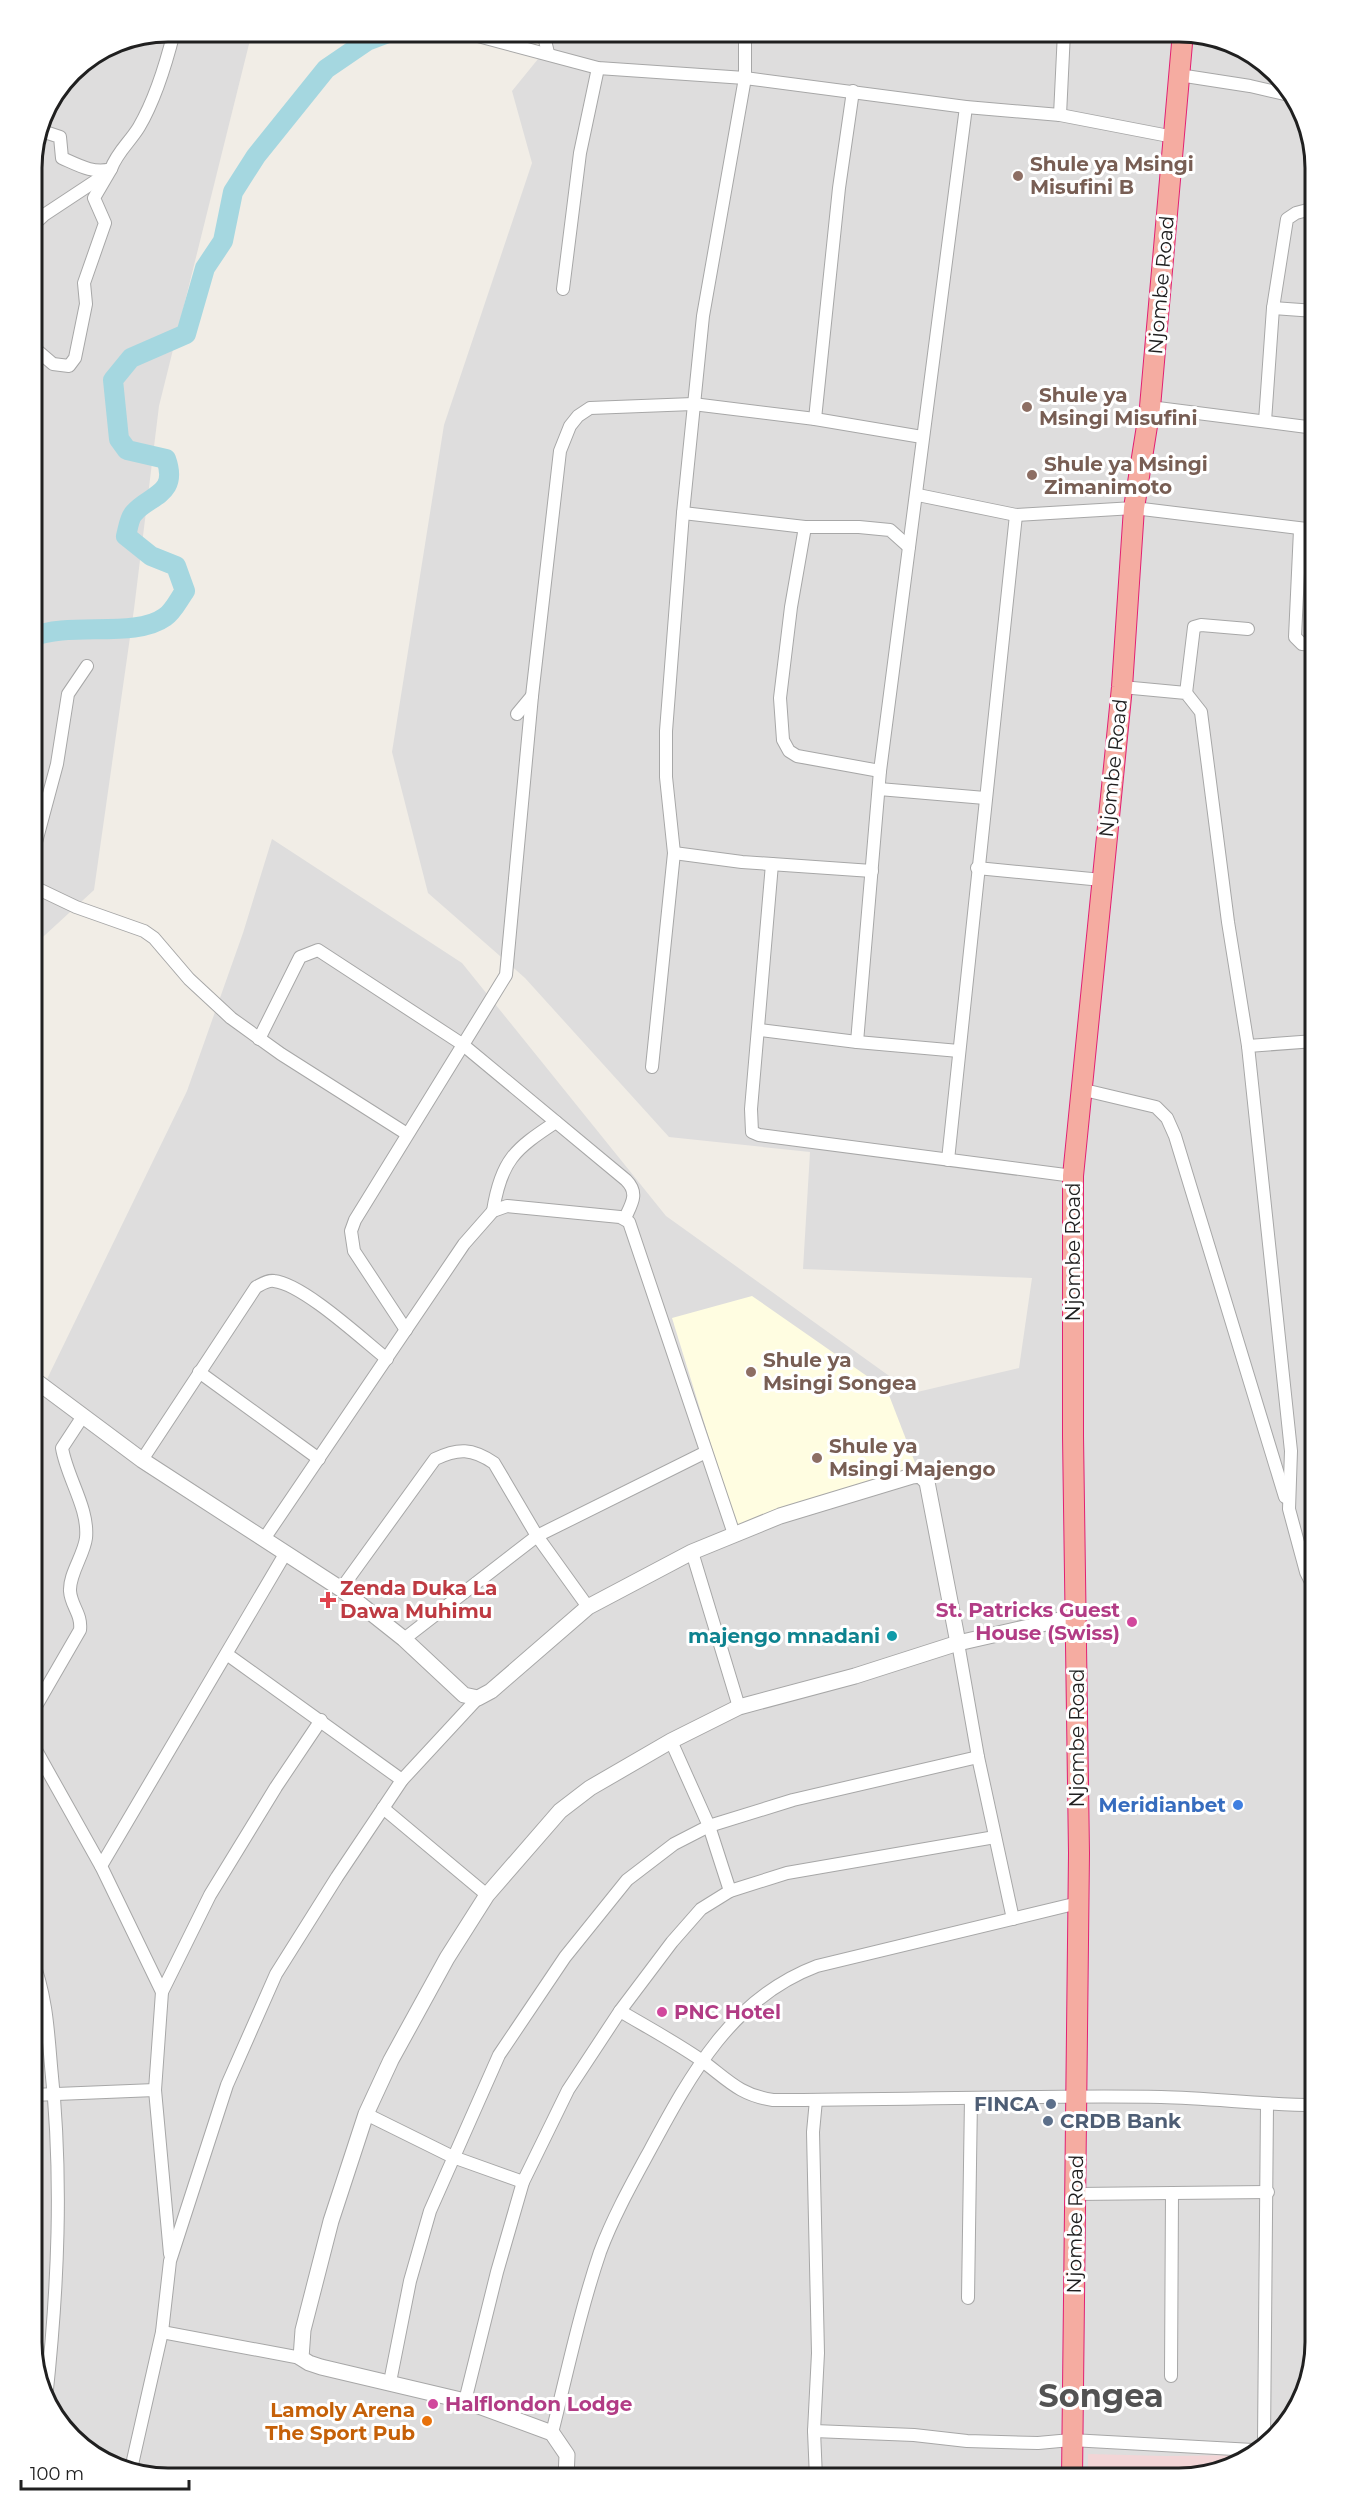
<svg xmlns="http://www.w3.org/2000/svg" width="1347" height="2510" font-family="Montserrat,sans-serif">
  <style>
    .residential { fill: #dedddd }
    .commercial { fill: #f2d5d6 }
    .education { fill: #fffde1 }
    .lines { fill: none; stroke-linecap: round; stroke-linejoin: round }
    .river { stroke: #a5d7e0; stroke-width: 20 }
    .minor-casing { stroke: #a7a7a7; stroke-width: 14 }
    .tertiary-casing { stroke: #a7a7a7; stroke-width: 17 }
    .trunk-casing { stroke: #e22072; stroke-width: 22 }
    .minor { stroke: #fff; stroke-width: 12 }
    .tertiary { stroke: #fff; stroke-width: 15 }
    .trunk { stroke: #f5aca1; stroke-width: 20 }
    .education-dot { fill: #8d6e63; stroke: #fff; stroke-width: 2 }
    .health-dot { fill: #e0444e; stroke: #fff; stroke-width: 2 }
    .hotel-dot { fill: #d1479c; stroke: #fff; stroke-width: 2 }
    .culture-dot { fill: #0f9aa8; stroke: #fff; stroke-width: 2 }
    .shop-dot { fill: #3f7fe0; stroke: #fff; stroke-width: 2 }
    .service-dot { fill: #5c6f8a; stroke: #fff; stroke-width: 2 }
    .food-dot { fill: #e8710a; stroke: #fff; stroke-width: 2 }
    .labels { text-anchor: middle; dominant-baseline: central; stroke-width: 6; stroke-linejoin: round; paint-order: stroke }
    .education-label { font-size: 20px; font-weight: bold; fill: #785e54; stroke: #fff; text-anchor: start }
    .street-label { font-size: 20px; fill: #202020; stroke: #fff }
    .health-label { font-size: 20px; font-weight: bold; fill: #be3a42; stroke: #fff; text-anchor: start }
    .hotel-label { font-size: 20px; font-weight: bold; fill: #b23c85; stroke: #fff; text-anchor: start }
    .culture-label { font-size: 20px; font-weight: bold; fill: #0d838f; stroke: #fff; text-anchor: end }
    .shop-label { font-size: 20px; font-weight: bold; fill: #366cbe; stroke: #fff; text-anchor: end }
    .service-label { font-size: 20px; font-weight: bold; fill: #4e5e75; stroke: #fff; text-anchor: end }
    .food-label { font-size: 20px; font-weight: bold; fill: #c56008; stroke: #fff; text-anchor: end }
    .town-label { font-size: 32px; font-weight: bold; fill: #535353; stroke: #fff }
    .rim { fill: none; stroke: #202020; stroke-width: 3 }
  </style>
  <rect width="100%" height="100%" fill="#f1ede6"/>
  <g class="residential">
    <path d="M168 32H252L159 406 134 609 94 890 32 947V160L42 116 72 71 116 42Z"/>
    <path d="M560 32H1188L1262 60 1305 116 1315 168V2342L1292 2418 1231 2468 1179 2478H160L92 2455 42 2394 32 2342V1410L187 1091 243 933 272 839 462 963 666 1216 913 1393 1019 1368 1032 1278 803 1269 810 1152 669 1137 525 978 428 893 392 752 444 425 532 163 512 91Z"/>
  </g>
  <path class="commercial" d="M1088 2454 1165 2456 1247 2455 1231 2468 1179 2478H1088Z"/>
  <path class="education" d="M752 1296 887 1390 919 1473 736 1526 672 1318Z"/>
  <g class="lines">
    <path class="river" d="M32 637C70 621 135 639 165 617 173 612 179 599 185 591L176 566 151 556 126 536C128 529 129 518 134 513 149 495 179 495 166 459L127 450 119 439 113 380 131 358 186 334 205 268 223 241 233 192 256 156 326 69 367 41 391 32"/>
    <g class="minor-casing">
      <g id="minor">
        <path d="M471 32 478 36 598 68 745 78 966 107 1060 115 1174 137"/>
        <path d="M543 32 548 53"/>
        <path d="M1179 75 1250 86 1289 95"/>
        <path d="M1060 115 1064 32"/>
        <path d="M39 130 60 137 62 158C78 165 93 174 111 169 117 152 130 142 139 127 156 98 166 64 174 32"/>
        <path d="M32 226 44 215 103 176"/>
        <path d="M563 289 580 153 598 68"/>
        <path d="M1273 308 1315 311"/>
        <path d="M32 346 53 364 69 366 75 358 86 304 84 283 105 223 94 198 111 169"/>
        <path d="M1150 407 1315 428"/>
        <path d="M815 419 839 188 853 91"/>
        <path d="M1265 421 1273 308 1287 219 1296 213 1315 208"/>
        <path d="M918 495 1016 515 1134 508 1315 530"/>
        <path d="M683 513 805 527H859L890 530 909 547"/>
        <path d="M805 527 791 607 780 698 783 740 789 751 797 756 880 771"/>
        <path d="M1300 530 1295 637 1302 644 1315 645"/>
        <path d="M1122 687 1186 693 1201 712 1228 922 1248 1046 1291 1451 1289 1509 1306 1572 1315 1590"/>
        <path d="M1186 693 1194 627 1201 625 1248 629"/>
        <path d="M517 714 532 696"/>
        <path d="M879 789 985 798"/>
        <path d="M674 853 742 862 872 871"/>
        <path d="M32 857 57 764 68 694 87 666"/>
        <path d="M772 864 751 1109 752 1132 759 1135 1073 1176"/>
        <path d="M977 868 1102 880"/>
        <path d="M32 886 76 907 144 931 154 938 189 979 231 1018 281 1054 407 1134"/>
        <path d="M760 1030 857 1042 959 1051"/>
        <path d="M259 1039 300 957 318 950 462 1044 626 1180C639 1193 632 1203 625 1218"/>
        <path d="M857 1042 880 771 966 107"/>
        <path d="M1248 1046 1315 1041"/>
        <path d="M652 1067 674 853 666 777V731L683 513 703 316 745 78V32"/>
        <path d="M1080 1089 1156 1107 1167 1118 1175 1136 1285 1497"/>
        <path d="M948 1160 1016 515"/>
        <path d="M493 1211C501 1160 515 1149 556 1122"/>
        <path d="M406 1330 354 1251 351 1231 355 1220 506 975 532 696 560 451 570 426 578 416 590 408 693 404 815 419 922 437"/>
        <path d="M199 1372 319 1459"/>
        <path d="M142 1460 256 1287C262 1284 268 1280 274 1281 303 1284 362 1339 387 1359"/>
        <path d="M264 1539 464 1244 493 1211 507 1206 620 1217 629 1222 734 1534"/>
        <path d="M692 1552 739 1707"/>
        <path d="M341 1589 435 1459C458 1448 472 1448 494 1463L537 1536 588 1607"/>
        <path d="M404 1639 537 1536 706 1452"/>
        <path d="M958 1643 978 1757 1013 1919"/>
        <path d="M228 1655 402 1780"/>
        <path d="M32 1713 80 1630C82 1614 71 1606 70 1591 69 1574 84 1555 86 1538 89 1508 67 1478 62 1448L83 1416"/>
        <path d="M671 1741 709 1826 730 1891"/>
        <path d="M32 1743 101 1866 162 1992"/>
        <path d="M383 1808 487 1895"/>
        <path d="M101 1866 285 1554"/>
        <path d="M32 1959C46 1994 48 2030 51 2066 63 2178 58 2288 46 2399"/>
        <path d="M620 2011C647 2027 675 2042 701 2060 727 2079 739 2095 773 2100 902 2100 1031 2095 1161 2097 1212 2098 1264 2105 1315 2105"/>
        <path d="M32 2095 155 2090"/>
        <path d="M366 2114 453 2157 523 2182"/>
        <path d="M1076 2194 1268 2192"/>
        <path d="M170 2254 155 2090 162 1992 210 1895 276 1787 321 1720"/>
        <path d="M968 2298 971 2098"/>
        <path d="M162 2332 301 2358"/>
        <path d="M1171 2376 1172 2193"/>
        <path d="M390 2382 410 2281 430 2211 499 2055 565 1957 627 1880 674 1844 709 1826 793 1800 978 1757"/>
        <path d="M465 2401 497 2272 523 2182 568 2090 620 2011 672 1942 701 1909 730 1891 787 1873 995 1837"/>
        <path d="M814 2431 914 2435 967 2441 1038 2443 1071 2440 1253 2450"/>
        <path d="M552 2433C567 2373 580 2311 600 2252 613 2217 632 2183 650 2150 691 2074 732 1998 817 1966L1078 1903"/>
        <path d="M1264 2441 1267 2105"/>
        <path d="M131 2469 162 2332 170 2261 227 2085 276 1974 337 1877 402 1780 478 1698"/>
        <path d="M816 2478 814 2431 818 2353 813 2132 816 2100"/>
      </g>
    </g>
    <g class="tertiary-casing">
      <g id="tertiary">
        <path d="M32 1378 142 1460 341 1589 404 1639 464 1695 478 1698 491 1691 588 1607 692 1552 780 1516 912 1476 920 1475 927 1482 958 1643"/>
        <path d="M566 2478 567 2455 552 2433 465 2401 321 2367 309 2363 301 2358 303 2330 331 2221 366 2114 391 2060 447 1958 487 1895 560 1811 590 1788 671 1741 739 1707 855 1676 958 1643 1077 1616"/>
      </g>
    </g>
    <g class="trunk-casing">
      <path id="trunk" d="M1072 2478 1079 1853 1073 1436V1176L1122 687 1134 508 1150 407 1183 32"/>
    </g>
    <use href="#minor" class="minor"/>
    <use href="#tertiary" class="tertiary"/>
    <use href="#trunk" class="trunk"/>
  </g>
  <g class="education-dot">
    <circle cx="1018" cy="176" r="6"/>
    <circle cx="1027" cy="407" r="6"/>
    <circle cx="1032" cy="475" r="6"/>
    <circle cx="751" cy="1372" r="6"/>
    <circle cx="817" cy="1458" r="6"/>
  </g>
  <path class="health-dot" d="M325 1591h6v6h6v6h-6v6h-6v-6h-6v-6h6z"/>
  <g class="hotel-dot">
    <circle cx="1132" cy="1622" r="6"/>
    <circle cx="662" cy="2012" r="6"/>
    <circle cx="433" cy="2404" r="6"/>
  </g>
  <circle class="culture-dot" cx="892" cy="1636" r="6"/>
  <circle class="shop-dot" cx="1238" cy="1805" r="6"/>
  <g class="service-dot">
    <circle cx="1051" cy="2104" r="6"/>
    <circle cx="1048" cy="2121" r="6"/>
  </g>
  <circle class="food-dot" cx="427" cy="2421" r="6"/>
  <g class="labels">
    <g class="education-label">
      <text x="1030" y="164">Shule ya Msingi<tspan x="1030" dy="23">Misufini B</tspan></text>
      <text x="1039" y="395">Shule ya<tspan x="1039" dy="23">Msingi Misufini</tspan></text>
      <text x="1044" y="464">Shule ya Msingi<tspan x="1044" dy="23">Zimanimoto</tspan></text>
      <text x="763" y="1360">Shule ya<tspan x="763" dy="23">Msingi Songea</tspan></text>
      <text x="829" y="1446">Shule ya<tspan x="829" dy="23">Msingi Majengo</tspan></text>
    </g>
    <g class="street-label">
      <text transform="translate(1161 285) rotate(-85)">Njombe Road</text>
      <text transform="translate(1113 768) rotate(-84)">Njombe Road</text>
      <text transform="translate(1073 1252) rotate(-90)">Njombe Road</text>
      <text transform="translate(1077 1738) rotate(-90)">Njombe Road</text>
      <text transform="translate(1075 2224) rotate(-89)">Njombe Road</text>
    </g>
    <g class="health-label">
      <text x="340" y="1588">Zenda Duka La<tspan x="340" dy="23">Dawa Muhimu</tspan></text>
    </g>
    <g class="hotel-label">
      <text x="1120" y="1610" text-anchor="end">St. Patricks Guest<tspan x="1120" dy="23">House (Swiss)</tspan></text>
      <text x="674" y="2012">PNC Hotel</text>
      <text x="445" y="2404">Halflondon Lodge</text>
    </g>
    <g class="culture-label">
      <text x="880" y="1636">majengo mnadani</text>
    </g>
    <g class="shop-label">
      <text x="1226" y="1805">Meridianbet</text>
    </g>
    <g class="service-label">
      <text x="1039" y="2104">FINCA</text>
      <text x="1060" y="2121" text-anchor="start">CRDB Bank</text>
    </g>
    <g class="food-label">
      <text x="415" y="2410">Lamoly Arena<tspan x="415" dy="23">The Sport Pub</tspan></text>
    </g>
    <g class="town-label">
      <text x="1101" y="2395">Songea</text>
    </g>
  </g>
  <path d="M0 0H1347V2510H0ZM168 42H1179A126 126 0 0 1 1305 168V2342A126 126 0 0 1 1179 2468H168A126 126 0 0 1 42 2342V168A126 126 0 0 1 168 42Z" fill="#fff" fill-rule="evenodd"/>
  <path class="rim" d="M168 42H1179A126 126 0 0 1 1305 168V2342A126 126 0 0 1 1179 2468H168A126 126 0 0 1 42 2342V168A126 126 0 0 1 168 42Z"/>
  <path d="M21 2480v9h168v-9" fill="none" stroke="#202020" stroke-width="3"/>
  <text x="30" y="2480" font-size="18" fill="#202020" stroke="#ffffff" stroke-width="4.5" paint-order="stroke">100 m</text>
</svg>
